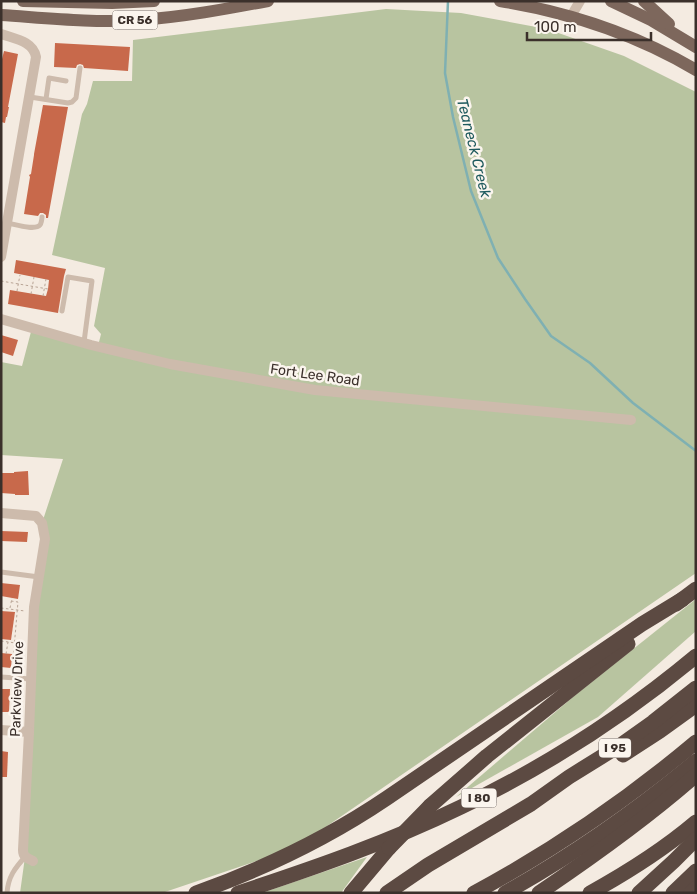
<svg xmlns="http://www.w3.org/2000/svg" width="697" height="894" font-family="Rubik,sans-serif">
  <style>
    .green { fill: #b8c4a0 }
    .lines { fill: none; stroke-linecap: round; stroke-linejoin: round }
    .stream { stroke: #7fb0b2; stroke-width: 2.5 }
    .building { fill: #c8694b }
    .path { stroke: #b9a596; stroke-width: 1; stroke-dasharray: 2.5 2.5; stroke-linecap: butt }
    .lane { stroke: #cdbbac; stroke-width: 5 }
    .street { stroke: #cdbbac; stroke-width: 10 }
    .primary { stroke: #7d675c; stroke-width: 12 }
    .highway { stroke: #5c4a42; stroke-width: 15 }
    .highway-bridge { stroke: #5c4a42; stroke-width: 15 }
    .labels { text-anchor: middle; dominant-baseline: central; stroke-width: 5; stroke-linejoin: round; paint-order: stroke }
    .shield { fill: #fbf5ee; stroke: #756b66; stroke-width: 1 }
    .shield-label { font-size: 12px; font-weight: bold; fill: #3b302b }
    .street-label { font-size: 14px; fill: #3b302b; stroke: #fbf5ee }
    .water-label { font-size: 15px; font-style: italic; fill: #1f5a5e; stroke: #fbf5ee }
  </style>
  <rect width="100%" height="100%" fill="#f4ebe1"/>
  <g class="green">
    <path d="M386 9 461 13 547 29 624 56 696 92V573L295 848 162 893H20L25 857 42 523 63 459 1 455V362L22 366 32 328 98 346 101 334 94 326 105 268 52 255 82 114 87 104 93 81H132L133 40Z"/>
    <path d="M696 599V631L598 717 456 797 573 697Z"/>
    <path d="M367 857 341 893H262Z"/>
  </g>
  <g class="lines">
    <path class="stream" d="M448 1 445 73 453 117 471 191 498 258 525 299 551 336 590 363 633 403 696 451"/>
  </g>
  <g class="building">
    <path d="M55 43 130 47 128 71 84 68 83 65 80 64 77 65 76 68 54 67Z"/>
    <path d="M4 51 18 54 8 107H9L7 117H6L5 123 1 122V63Z"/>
    <path d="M43 105 68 107 48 218H46V215L43 213H40L38 216 24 214 30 177 29 175 31 174 34 155V154Z"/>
    <path d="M16 260 66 269 64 276 58 313 8 304 10 290 46 296 48 289 49 280 14 273Z"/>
    <path d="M1 335 18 340 13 356 1 352Z"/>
    <path d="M28 471 29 495H15V494L1 493V473H14V472Z"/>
    <path d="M1 531 28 532 27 542 1 541Z"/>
    <path d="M1 583 20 585 18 599 1 596Z"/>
    <path d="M1 611 15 612 11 640 1 639Z"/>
    <path d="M1 653 12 654 11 668 1 667Z"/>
    <path d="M1 689H10L9 712H1Z"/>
    <path d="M1 751 8 752 7 777H1Z"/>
  </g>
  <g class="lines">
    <g class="path">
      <path d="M1 281 48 289"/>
      <path d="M17 291 20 275"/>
      <path d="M31 294 34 277"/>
      <path d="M43 296 46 279"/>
      <path d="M11 601 18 602 13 660H12"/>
      <path d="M1 608 25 611"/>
      <path d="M10 608 12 598"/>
      <path d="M1 641 23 644"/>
      <path d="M6 654 8 642"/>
    </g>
    <g class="lane">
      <path d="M30 97 68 103 72 102 76 98 80 68"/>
      <path d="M46 99 49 78 66 81"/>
      <path d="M7 223C14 224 35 231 40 225 41 224 42 219 42 217"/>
      <path d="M62 311 68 277 92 281 84 342"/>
      <path d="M1 572 39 577"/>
      <path d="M1 677 31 679"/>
      <path d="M7 893C8 877 15 868 25 857"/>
    </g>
    <g class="street">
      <path d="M570 18 580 1"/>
      <path d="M1 34C15 39 33 41 36 57L1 257"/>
      <path d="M1 319 91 345 170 364 315 390 631 420"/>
      <path d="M1 513 36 516 42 523 45 539 34 607 29 732 23 850C23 857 27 858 33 861"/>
      <path d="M1 730 29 732"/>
    </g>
    <g class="primary">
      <path d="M23 1 112 3 154 1"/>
      <path d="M500 1C568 12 637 35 696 70"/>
      <path d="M611 1 651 20 696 47"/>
      <path d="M644 1 669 24"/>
      <path d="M1 15C47 18 93 23 139 20 183 17 226 9 268 1"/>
    </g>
    <g class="highway">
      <path d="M676 604 696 589"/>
      <path d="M623 755 660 731 696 705"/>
      <path d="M430 806 487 756 628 644"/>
      <path d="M196 893C263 869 328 838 387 798L642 624 683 599"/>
      <path d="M238 893C314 868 389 842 461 807 545 767 624 716 696 656"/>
      <path d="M351 893 389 848"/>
      <path d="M387 893 428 865 531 804 569 777 622 744 653 722 696 688"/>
      <path d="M474 893C554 850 627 800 696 742"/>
      <path d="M505 893C573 855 636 811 696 761"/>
      <path d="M539 893C594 856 647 818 696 775"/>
      <path d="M590 893C628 872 663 850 696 822"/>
      <path d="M639 893 674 861 696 839"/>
      <path d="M673 893 696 871"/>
      <path d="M691 893 696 888"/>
    </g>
    <path class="highway-bridge" d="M389 848 430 806"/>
  </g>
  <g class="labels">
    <g class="shield">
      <rect x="112.5" y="10.5" width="45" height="19" rx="4"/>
      <rect x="599" y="738.5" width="32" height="19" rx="4"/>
      <rect x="461.5" y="788.5" width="35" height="19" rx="4"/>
    </g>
    <g class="shield-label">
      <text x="135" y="20">CR 56</text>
      <text x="615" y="748">I 95</text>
      <text x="479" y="798">I 80</text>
    </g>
    <g class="street-label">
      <text transform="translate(315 375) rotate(8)">Fort Lee Road</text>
      <text transform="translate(17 689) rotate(-88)">Parkview Drive</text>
    </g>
    <g class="water-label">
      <text transform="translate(474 148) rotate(76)">Teaneck Creek</text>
    </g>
  </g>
  <rect width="697" height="894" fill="none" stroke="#3b302b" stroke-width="5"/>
  <path d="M527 32v8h124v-8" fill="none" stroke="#3b302b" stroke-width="2.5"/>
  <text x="534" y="32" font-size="15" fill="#3b302b" stroke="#fbf5ee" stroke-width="4" paint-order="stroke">100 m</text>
</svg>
